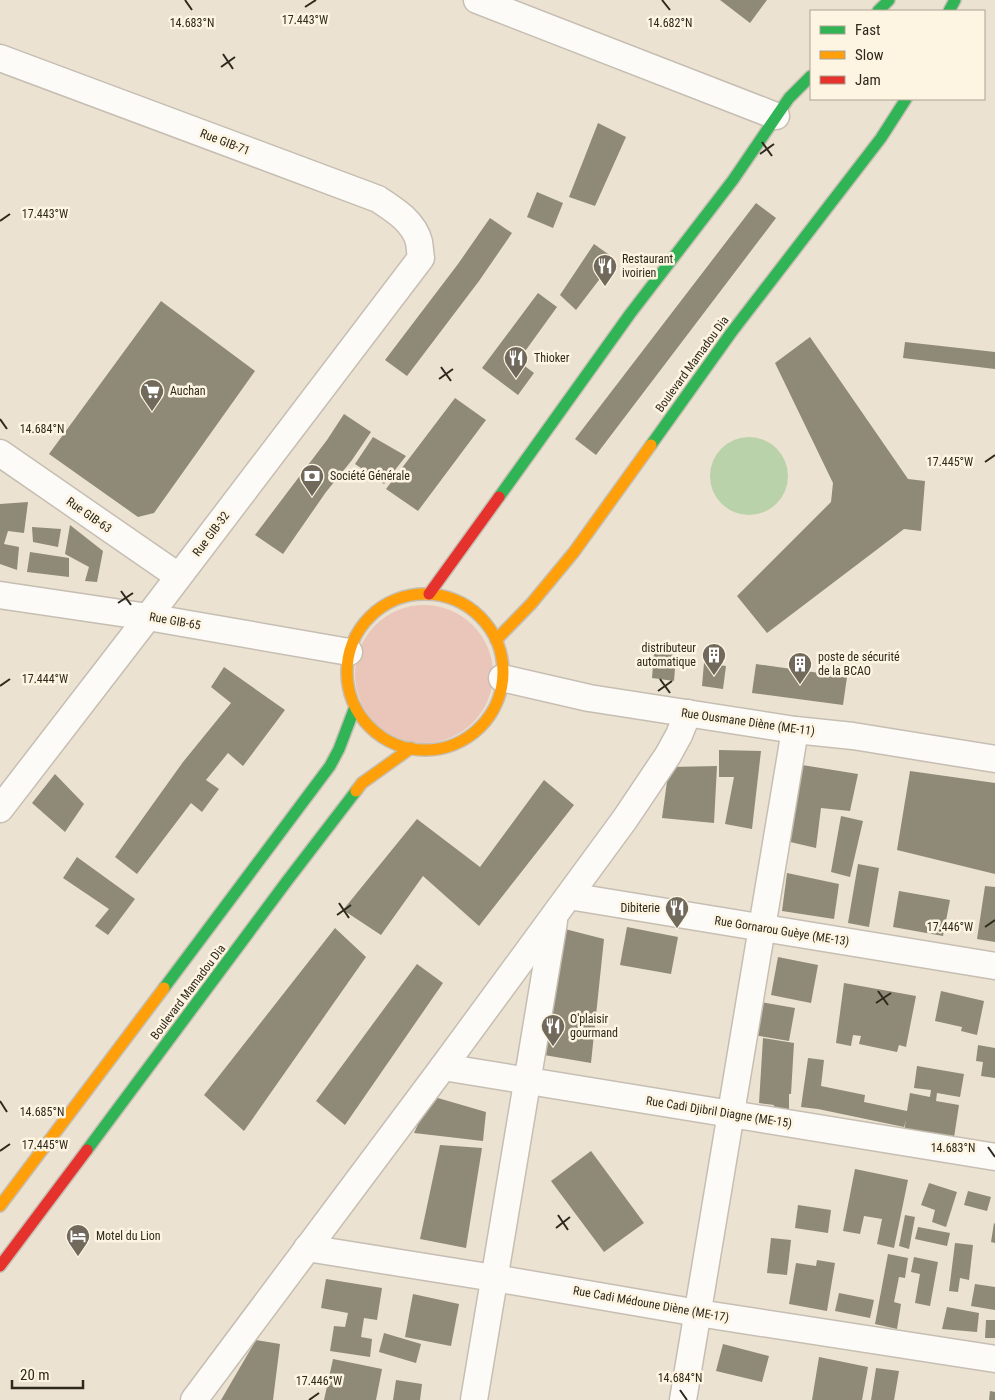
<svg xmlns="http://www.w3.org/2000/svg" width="995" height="1400" font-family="'Roboto Condensed',sans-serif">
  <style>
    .green { fill: #eac6ba }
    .water { fill: #b9d2a9 }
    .building { fill: #8e8a77 }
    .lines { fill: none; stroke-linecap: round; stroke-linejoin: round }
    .street-casing { stroke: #c6beb2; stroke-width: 29 }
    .fast-casing { stroke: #c6beb2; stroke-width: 14 }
    .slow-casing { stroke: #c6beb2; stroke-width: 14 }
    .jam-casing { stroke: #c6beb2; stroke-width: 14 }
    .street { stroke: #fcfbf8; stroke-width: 26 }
    .fast { stroke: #30b455; stroke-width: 11 }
    .slow { stroke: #ff9f0a; stroke-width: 11 }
    .jam { stroke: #e5322d; stroke-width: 11 }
    .ticks { fill: none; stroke: #2f291d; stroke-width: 2 }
    .labels { text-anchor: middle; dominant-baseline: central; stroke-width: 5; stroke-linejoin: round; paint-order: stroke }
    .street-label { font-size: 12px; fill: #2f291d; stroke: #fdf4e1 }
    .poi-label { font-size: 12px; fill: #2f291d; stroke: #fdf4e1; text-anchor: start }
    .ticks-label { font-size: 12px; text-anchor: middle; fill: #2f291d; stroke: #fdf4e1; stroke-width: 5; stroke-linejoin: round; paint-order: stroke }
  </style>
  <rect width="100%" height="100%" fill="#ece2d2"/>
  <circle class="green" cx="424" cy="674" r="69"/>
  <circle class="water" cx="749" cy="476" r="39"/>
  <g class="building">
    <path d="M720 0H767L750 23Z"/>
    <path d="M598 123 626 137 595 206 569 197Z"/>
    <path d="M537 192 563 203 553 228 527 217Z"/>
    <path d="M756 203 776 218 596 455 575 439Z"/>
    <path d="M490 218 512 233 479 281 407 376 385 360 458 264Z"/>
    <path d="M594 244 615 259 576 310 560 295Z"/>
    <path d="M538 293 557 307 518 361 534 373 518 395 482 368Z"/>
    <path d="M161 301 255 371 154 513 138 517 49 454Z"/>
    <path d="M810 337 908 479 925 481 921 531 904 529 767 633 737 596 831 502 833 483 775 363Z"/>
    <path d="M905 342 995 352V369L903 358Z"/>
    <path d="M455 398 486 420 418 511 386 489Z"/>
    <path d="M344 414 371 432 352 460 326 492 283 554 255 535 327 440Z"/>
    <path d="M373 437 406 456 384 484 355 464Z"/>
    <path d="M28 502 24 533 8 531 4 544 19 547 17 570 0 564V504Z"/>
    <path d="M70 525 103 551 97 582 85 581 89 567 65 554Z"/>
    <path d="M32 527 61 529 58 547 33 542Z"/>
    <path d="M30 552 69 558V577L27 572Z"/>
    <path d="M654 653 676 655 674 681 652 678Z"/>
    <path d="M704 663 726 666 723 689 702 686Z"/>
    <path d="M756 664 847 677 843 705 752 693Z"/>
    <path d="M224 667 285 710 243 766 228 753 206 780 219 789 202 812 191 803 137 874 115 857 183 762 231 703 211 687Z"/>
    <path d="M719 750 761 751 752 829 725 824 734 777H719Z"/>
    <path d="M796 764 858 774 850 811 821 808 816 848 786 841Z"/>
    <path d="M717 766 714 823 662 818 669 767Z"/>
    <path d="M910 771 995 783V874L897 850Z"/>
    <path d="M55 774 84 804 65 832 32 803Z"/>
    <path d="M544 780 574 805 479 926 423 876 381 935 343 910 417 819 480 867Z"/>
    <path d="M841 816 863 821 850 877 831 872Z"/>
    <path d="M77 857 135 899 108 935 95 926 109 909 63 878Z"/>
    <path d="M858 864 879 868 869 927 848 923Z"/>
    <path d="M787 873 839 884 834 919 782 911Z"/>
    <path d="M985 886 995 887V942L977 939Z"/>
    <path d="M899 891 950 900 943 936 893 927Z"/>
    <path d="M627 927 678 937 671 974 620 965Z"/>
    <path d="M335 928 366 957 244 1131 204 1095Z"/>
    <path d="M561 928 604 939 591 1063 544 1055Z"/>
    <path d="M778 957 818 965 811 1003 771 995Z"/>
    <path d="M417 964 443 983 345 1125 316 1101Z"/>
    <path d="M844 983 916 996 906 1047 899 1045 897 1052 859 1044 861 1036 853 1035 851 1046 836 1043Z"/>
    <path d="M941 991 984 1001 977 1035 961 1031 962 1027 935 1021Z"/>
    <path d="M754 1001 795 1008 789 1041 748 1034Z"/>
    <path d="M763 1038 794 1043 791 1094H789V1110L773 1109 774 1105 759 1103Z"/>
    <path d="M978 1045 995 1048V1078L981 1076 983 1062 976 1061Z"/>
    <path d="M808 1058 824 1060 821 1086 865 1095 864 1102 907 1111 910 1093 930 1097 931 1090 914 1088 917 1066 964 1074 960 1097 937 1093 936 1101 959 1105 953 1144 903 1136 906 1120 904 1127 818 1109 801 1107Z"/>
    <path d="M431 1096 486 1112 483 1141 414 1133Z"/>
    <path d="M440 1145 482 1148 466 1248 420 1239Z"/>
    <path d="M591 1151 644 1223 604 1252 551 1181Z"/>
    <path d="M855 1169 908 1180 894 1248 877 1244 882 1219 864 1216 860 1234 843 1231Z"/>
    <path d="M929 1183 957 1192 946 1227 932 1222 935 1210 921 1205Z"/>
    <path d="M968 1191 991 1197 987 1211 964 1205Z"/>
    <path d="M798 1205 831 1210 828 1233 795 1228Z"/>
    <path d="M905 1215 915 1217 909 1249 899 1246Z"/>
    <path d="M994 1223 995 1224V1243L991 1242Z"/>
    <path d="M918 1227 950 1233 947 1246 915 1239Z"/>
    <path d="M771 1238 791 1240 787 1275 767 1273Z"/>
    <path d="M955 1243 973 1245 969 1280 960 1278 958 1292 949 1291Z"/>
    <path d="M888 1254 908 1258 905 1278 899 1277 894 1302 901 1304 897 1329 875 1324Z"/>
    <path d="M914 1257 938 1262 930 1306 915 1303 920 1274 911 1272Z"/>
    <path d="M817 1260 835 1263 827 1311 789 1304 796 1263 816 1266Z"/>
    <path d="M326 1279 382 1288 377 1320 364 1318 361 1337 372 1339 370 1357 330 1351 334 1326 345 1327 348 1313 321 1308Z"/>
    <path d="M975 1284 995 1287V1310L971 1306Z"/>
    <path d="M839 1293 874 1300 870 1318 835 1311Z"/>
    <path d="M413 1294 459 1304 451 1346 405 1337Z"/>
    <path d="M947 1307 979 1313 977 1332 942 1329Z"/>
    <path d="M986 1320H995V1338H985Z"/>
    <path d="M384 1333 421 1344 416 1363 379 1352Z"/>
    <path d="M256 1340 280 1344 273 1400H221Z"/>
    <path d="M723 1344 769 1356 762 1382 716 1371Z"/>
    <path d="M819 1357 868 1367 862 1400H812Z"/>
    <path d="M333 1359 382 1369 376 1400H324Z"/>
    <path d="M876 1368 899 1371 894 1400H871Z"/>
    <path d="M396 1380 422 1384 420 1400H393Z"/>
    <path d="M990 1391 995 1392V1400H989Z"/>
  </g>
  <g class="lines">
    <g class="street-casing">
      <g id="street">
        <path d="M477 0 776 116"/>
        <path d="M0 58 378 199C395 210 414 222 419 242 420 247 420 253 421 258L148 617 0 809"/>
        <path d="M0 453 178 576"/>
        <path d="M0 595 148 617 349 652"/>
        <path d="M502 678 589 698 795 730 853 736 995 759"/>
        <path d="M569 896 995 966"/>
        <path d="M443 1067 995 1157"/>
        <path d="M307 1248 494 1278 698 1313 995 1359"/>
        <path d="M194 1400 443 1067 625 819 668 755 679 735 688 713"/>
        <path d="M474 1400 554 921"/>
        <path d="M683 1400 795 730"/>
      </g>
    </g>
    <g class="fast-casing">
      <g id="fast">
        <path d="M878 11 889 0"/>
        <path d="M949 11 955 0"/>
        <path d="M651 445 731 333 881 138 906 99"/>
        <path d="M499 497 630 314 733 180 789 98 811 76"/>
        <path d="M164 988 330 766 339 749 355 707"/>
        <path d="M87 1150 287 881 356 791"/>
      </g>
    </g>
    <g class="slow-casing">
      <g id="slow">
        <circle cx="425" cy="672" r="78"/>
        <path d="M496 640 531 604 574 552 651 445"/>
        <path d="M356 791 362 783 411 748"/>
        <path d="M0 1206 164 988"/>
      </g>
    </g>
    <g class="jam-casing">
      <g id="jam">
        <path d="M429 594 499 497"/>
        <path d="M0 1266 87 1150"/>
      </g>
    </g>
    <use href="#street" class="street"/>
    <use href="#fast" class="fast"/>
    <use href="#slow" class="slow"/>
    <use href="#jam" class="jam"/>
  </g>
  <path class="ticks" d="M185 0 192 10M662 0 670 10M305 7 316 0M223 54 233 69M221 67 235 57M762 142 772 156M760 154 774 144M0 221 10 214M441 367 451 381M439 379 453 369M0 419 7 429M985 462 995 455M121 591 131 605M118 603 133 593M660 679 670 693M0 686 10 679M658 691 672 681M339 903 349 918M337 915 351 905M985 927 995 920M878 991 888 1005M876 1003 891 993M0 1101 7 1112M988 1147 995 1157M0 1151 10 1144M558 1215 568 1230M556 1228 570 1217M680 1390 687 1400M309 1400 319 1393"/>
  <defs>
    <g id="restaurant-pin" transform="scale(1.25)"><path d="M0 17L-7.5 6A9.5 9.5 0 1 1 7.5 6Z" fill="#716a5c" stroke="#fdf4e1"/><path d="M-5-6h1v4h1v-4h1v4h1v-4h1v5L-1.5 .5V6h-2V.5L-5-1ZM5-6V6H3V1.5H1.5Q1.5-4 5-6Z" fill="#fff"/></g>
    <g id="supermarket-pin" transform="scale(1.25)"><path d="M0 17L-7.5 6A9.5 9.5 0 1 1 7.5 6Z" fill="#716a5c" stroke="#fdf4e1"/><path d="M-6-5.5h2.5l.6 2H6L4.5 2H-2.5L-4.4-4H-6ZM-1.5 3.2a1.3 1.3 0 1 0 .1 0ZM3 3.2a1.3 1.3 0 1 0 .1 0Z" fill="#fff"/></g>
    <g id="bank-pin" transform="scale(1.25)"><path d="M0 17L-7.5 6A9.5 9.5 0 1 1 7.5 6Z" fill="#716a5c" stroke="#fdf4e1"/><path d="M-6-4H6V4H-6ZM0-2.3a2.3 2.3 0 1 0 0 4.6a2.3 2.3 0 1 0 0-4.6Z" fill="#fff"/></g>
    <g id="building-pin" transform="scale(1.25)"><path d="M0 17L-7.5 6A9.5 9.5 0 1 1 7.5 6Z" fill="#716a5c" stroke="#fdf4e1"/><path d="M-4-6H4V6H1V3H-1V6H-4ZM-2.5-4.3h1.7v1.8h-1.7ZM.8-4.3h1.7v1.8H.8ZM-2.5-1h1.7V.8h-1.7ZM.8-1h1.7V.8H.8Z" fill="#fff"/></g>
    <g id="hotel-pin" transform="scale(1.25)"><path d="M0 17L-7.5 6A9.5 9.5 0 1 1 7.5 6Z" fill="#716a5c" stroke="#fdf4e1"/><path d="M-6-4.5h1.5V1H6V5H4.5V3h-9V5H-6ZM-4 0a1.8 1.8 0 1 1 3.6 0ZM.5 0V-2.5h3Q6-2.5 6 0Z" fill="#fff"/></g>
  </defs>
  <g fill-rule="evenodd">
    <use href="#restaurant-pin" x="605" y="266"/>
    <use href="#restaurant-pin" x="516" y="358"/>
    <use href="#supermarket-pin" x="152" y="391"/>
    <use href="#bank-pin" x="312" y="476"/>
    <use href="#building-pin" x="714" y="655"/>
    <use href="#building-pin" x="800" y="664"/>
    <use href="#restaurant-pin" x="677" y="908"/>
    <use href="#restaurant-pin" x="553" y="1026"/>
    <use href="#hotel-pin" x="78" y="1236"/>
  </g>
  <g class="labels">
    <g class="street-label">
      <text transform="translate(225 142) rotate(21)">Rue GIB-71</text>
      <text transform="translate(692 364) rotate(-54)">Boulevard Mamadou Dia</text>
      <text transform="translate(89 515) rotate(35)">Rue GIB-63</text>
      <text transform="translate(211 534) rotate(-53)">Rue GIB-32</text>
      <text transform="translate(175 621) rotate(10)">Rue GIB-65</text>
      <text transform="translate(748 722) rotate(8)">Rue Ousmane Diène (ME-11)</text>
      <text transform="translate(782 931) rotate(9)">Rue Gornarou Guèye (ME-13)</text>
      <text transform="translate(188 992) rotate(-53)">Boulevard Mamadou Dia</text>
      <text transform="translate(719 1112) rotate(9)">Rue Cadi Djibril Diagne (ME-15)</text>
      <text transform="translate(651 1304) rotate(10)">Rue Cadi Médoune Diène (ME-17)</text>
    </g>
    <g class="poi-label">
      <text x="622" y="259">Restaurant<tspan x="622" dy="14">ivoirien</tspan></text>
      <text x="534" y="358">Thioker</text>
      <text x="170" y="391">Auchan</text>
      <text x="330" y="476">Société Générale</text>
      <text x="696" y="648" text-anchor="end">distributeur<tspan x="696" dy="14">automatique</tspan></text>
      <text x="818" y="657">poste de sécurité<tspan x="818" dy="14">de la BCAO</tspan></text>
      <text x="660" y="908" text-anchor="end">Dibiterie</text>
      <text x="570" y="1019">O'plaisir<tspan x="570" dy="14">gourmand</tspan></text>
      <text x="96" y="1236">Motel du Lion</text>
    </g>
  </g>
  <g class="ticks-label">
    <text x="305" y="24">17.443°W</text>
    <text x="192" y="27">14.683°N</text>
    <text x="670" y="27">14.682°N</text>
    <text x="45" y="218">17.443°W</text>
    <text x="42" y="433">14.684°N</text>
    <text x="950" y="466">17.445°W</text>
    <text x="45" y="683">17.444°W</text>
    <text x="950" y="931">17.446°W</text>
    <text x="42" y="1116">14.685°N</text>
    <text x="45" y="1149">17.445°W</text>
    <text x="953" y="1152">14.683°N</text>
    <text x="680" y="1382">14.684°N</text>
    <text x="319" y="1385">17.446°W</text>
  </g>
  <rect x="810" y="10" width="175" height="90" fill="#fdf4e1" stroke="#aba393"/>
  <rect x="820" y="26" width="25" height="8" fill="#30b455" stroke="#aba393"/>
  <text x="855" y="35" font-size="15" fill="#2f291d">Fast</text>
  <rect x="820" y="51" width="25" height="8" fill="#ff9f0a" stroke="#aba393"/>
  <text x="855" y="60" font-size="15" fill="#2f291d">Slow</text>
  <rect x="820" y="76" width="25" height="8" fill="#e5322d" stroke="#aba393"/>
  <text x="855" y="85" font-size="15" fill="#2f291d">Jam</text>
  <path d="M12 1380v8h71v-8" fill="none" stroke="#2f291d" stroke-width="2.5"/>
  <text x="20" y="1380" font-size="15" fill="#2f291d" stroke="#fdf4e1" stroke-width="4" paint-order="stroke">20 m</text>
</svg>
